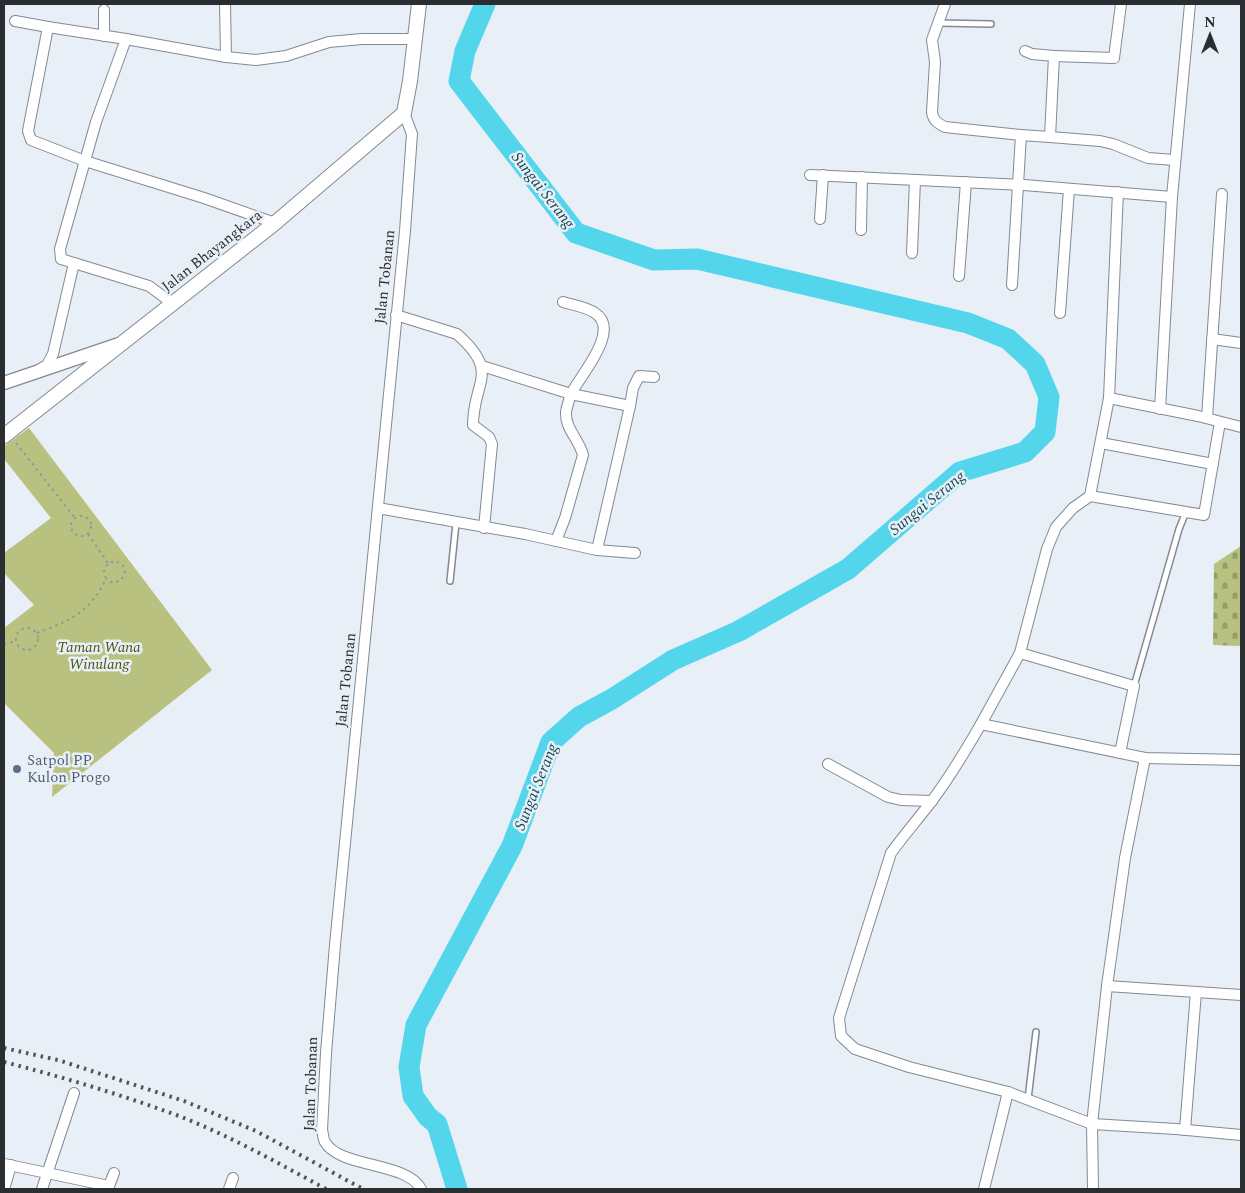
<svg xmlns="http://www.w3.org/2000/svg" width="1245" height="1193" font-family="Spectral,serif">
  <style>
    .cemetery { fill: url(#cemetery-stones) }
    .park { fill: #b8c180 }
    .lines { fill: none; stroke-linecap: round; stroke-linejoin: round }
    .river { stroke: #53d6eb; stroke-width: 21 }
    .service-casing { stroke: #848a91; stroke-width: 8 }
    .minor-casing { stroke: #848a91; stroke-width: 12 }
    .tertiary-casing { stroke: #848a91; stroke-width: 15 }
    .secondary-casing { stroke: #848a91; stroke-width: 16 }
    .path { stroke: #93989d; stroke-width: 2; stroke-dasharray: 2.5 4; stroke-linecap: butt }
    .service { stroke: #fff; stroke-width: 5 }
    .minor { stroke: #fff; stroke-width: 10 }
    .tertiary { stroke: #fff; stroke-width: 12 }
    .secondary { stroke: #fff; stroke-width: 14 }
    .rail { stroke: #505458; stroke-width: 4; stroke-dasharray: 2.5 5; stroke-linecap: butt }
    .service-dot { fill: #5c6f8a; stroke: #e8eff7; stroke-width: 2 }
    .labels { text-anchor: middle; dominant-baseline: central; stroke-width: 5; stroke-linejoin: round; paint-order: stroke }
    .street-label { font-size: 15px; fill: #2b2e31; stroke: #e8eff7 }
    .park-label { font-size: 15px; font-style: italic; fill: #4d5410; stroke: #e8eff7 }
    .service-label { font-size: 15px; fill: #4e5e75; stroke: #e8eff7; text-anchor: start }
    .water-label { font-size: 16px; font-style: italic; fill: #104a53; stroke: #e8eff7 }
  </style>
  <defs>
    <pattern id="cemetery-stones" width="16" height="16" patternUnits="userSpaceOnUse" patternTransform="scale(1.25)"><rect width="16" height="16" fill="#b8c180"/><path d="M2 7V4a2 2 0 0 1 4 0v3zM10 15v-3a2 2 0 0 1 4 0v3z" fill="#969d69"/></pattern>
  </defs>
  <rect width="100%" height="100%" fill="#e8eff7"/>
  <path class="cemetery" d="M1241 546V646L1213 645 1214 564Z"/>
  <path class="park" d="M29 428 212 670 52 797 54 753 4 703V628L34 605 4 573V553L51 518 4 459V446Z"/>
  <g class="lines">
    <path class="river" d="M457 1189 437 1124 428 1117 413 1096 409 1067 416 1025 512 846 551 742 579 717 612 699 673 660 739 631 848 569 960 472 1025 452 1045 432 1049 397 1035 364 1008 339 968 323 697 259 654 260 576 233 459 81 465 51 485 4"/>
    <g class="service-casing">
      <g id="service">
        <path d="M939 23 991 24"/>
        <path d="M450 581 456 523"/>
        <path d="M1134 686 1179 529 1186 512"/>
        <path d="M1028 1099 1036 1032"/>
      </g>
    </g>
    <g class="minor-casing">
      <g id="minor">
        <path d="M225 4 226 57"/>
        <path d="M945 4 932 40 935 62 932 112C933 120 937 123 945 127L1021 135 1012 285"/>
        <path d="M1121 4 1114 58 1054 56 1050 137 1100 141 1113 144 1148 158 1175 160"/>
        <path d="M104 10V36"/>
        <path d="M15 21 48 27"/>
        <path d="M126 39 48 27 28 131 31 140 85 161 204 198 275 223"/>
        <path d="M1025 51 1032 54 1054 56"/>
        <path d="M404 113 412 134 405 231 335 945 326 1053 322 1130C323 1133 323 1139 325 1142 339 1168 408 1162 421 1189"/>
        <path d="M1021 135 1050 137"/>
        <path d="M810 175 1024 185 1172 197"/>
        <path d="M1118 192 1109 398 1090 496 1204 515 1220 422"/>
        <path d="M820 219 823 175"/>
        <path d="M861 230 862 177"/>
        <path d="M912 253 915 180"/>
        <path d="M959 276 966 182"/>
        <path d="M172 303 149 286 61 259 60 249 96 122 126 39 226 57 256 60 286 56 329 42 362 39H415"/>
        <path d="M1060 313 1069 189"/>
        <path d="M396 315 457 334C501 373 473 381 473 425L489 437 492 444 484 528"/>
        <path d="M1212 339 1241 343"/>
        <path d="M482 366 571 394 630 406 633 388 639 376 654 377"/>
        <path d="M40 369 47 365 53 354 74 263"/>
        <path d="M1109 398 1198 416 1241 427"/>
        <path d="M1160 409 1172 197 1190 4"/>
        <path d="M1207 418 1222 194"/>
        <path d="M1101 443 1213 464"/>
        <path d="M378 508 525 534 597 550 635 553"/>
        <path d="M556 541 565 518 583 455C579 439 565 429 566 412 567 406 569 400 571 394 579 377 622 330 595 313 587 307 573 305 563 302"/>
        <path d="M597 550 630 406"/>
        <path d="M1020 653 1134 686 1120 753"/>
        <path d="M981 724 1020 653 1047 549 1056 527 1073 508 1090 496"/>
        <path d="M1241 760 1145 758 981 724C966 750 950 777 931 802 918 819 904 835 891 853L839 1018 841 1036 855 1049 909 1067 1008 1092 1092 1124 1176 1129 1241 1135"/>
        <path d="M828 764 888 797 901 800 932 801"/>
        <path d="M1107 986 1241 995"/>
        <path d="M1185 1130 1196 992"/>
        <path d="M4 1164 109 1186 114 1173"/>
        <path d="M4 1189 11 1165"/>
        <path d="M42 1189 74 1093"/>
        <path d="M229 1189 233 1178"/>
        <path d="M984 1189 1008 1092"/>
        <path d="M1093 1189 1092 1124 1107 986 1125 858 1145 758"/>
      </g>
    </g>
    <g class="tertiary-casing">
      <path id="tertiary" d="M4 383 119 344"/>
    </g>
    <g class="secondary-casing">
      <path id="secondary" d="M4 436 275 223 404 113 410 81 419 4"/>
    </g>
    <g class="path">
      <path d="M16 443 75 518"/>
      <circle cx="81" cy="526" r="10"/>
      <path d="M88 534 108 563"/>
      <circle cx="27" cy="639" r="11"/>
      <path d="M37 633C70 621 90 612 106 579L104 571 108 563 116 561 123 565 125 573 121 580 113 583 106 579"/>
      <path d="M4 644 16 641"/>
    </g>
    <use href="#service" class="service"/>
    <use href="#minor" class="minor"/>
    <use href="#tertiary" class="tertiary"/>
    <use href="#secondary" class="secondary"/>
    <g class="rail">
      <path d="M4 1048 58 1060 184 1101 256 1131 363 1189"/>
      <path d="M4 1062C63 1077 122 1095 179 1116 230 1136 278 1163 326 1189"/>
    </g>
  </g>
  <circle class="service-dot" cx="17" cy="769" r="5"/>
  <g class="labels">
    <g class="street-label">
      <text transform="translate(212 251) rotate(-38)">Jalan Bhayangkara</text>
      <text transform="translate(385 277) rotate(-84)">Jalan Tobanan</text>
      <text transform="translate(346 680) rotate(-84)">Jalan Tobanan</text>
      <text transform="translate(311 1084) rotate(-88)">Jalan Tobanan</text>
    </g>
    <g class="park-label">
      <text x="99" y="647">Taman Wana<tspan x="99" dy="17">Winulang</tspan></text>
    </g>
    <g class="service-label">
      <text x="27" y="760">Satpol PP<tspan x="27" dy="17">Kulon Progo</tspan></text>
    </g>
    <g class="water-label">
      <text transform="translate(543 190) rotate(52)">Sungai Serang</text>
      <text transform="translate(927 503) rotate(-39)">Sungai Serang</text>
      <text transform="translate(536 787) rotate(-68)">Sungai Serang</text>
    </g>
  </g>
  <rect width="1245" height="1193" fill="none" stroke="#2b2e31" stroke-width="10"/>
  <g transform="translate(1210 35)" stroke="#e8eff7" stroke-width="4" paint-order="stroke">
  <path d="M0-4L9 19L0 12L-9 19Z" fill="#2b2e31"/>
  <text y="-8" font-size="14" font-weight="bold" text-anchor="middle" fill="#2b2e31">N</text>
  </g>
</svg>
